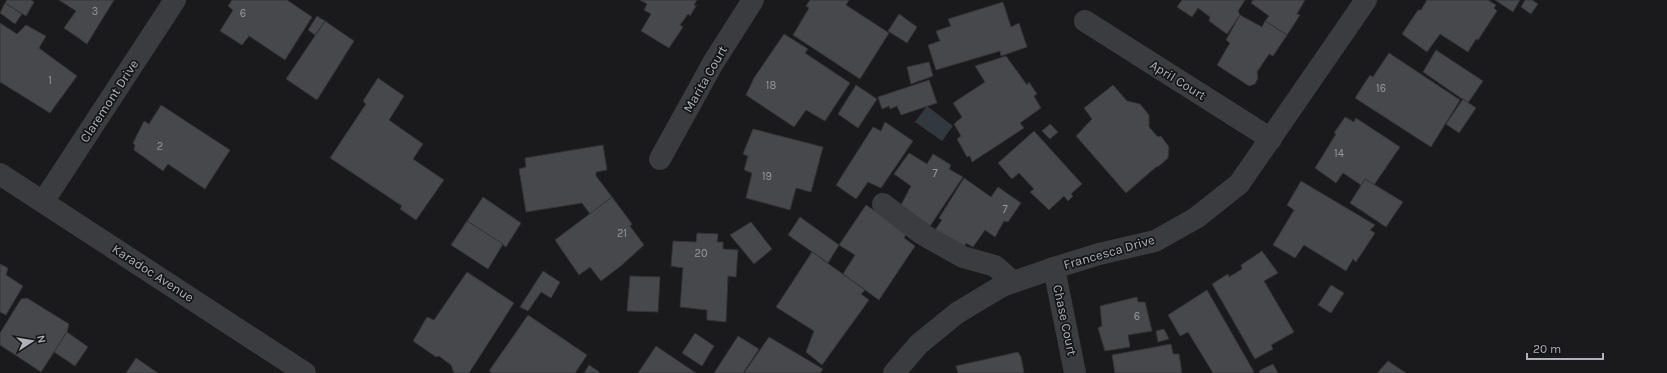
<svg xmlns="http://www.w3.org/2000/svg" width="1667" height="373" font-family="Karla,sans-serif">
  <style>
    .water { fill: #31393f }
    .building { fill: #47484c; stroke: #343438 }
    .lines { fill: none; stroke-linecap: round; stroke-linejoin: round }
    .minor { stroke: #3b3c40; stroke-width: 22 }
    .labels { text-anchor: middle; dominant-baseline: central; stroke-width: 3.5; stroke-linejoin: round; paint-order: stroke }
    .number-label { font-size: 11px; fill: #94989e }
    .street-label { font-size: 13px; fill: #adb2ba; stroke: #151517 }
  </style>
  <rect width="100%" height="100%" fill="#1a1a1c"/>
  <path class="water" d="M927 106 953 126 942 141 915 122Z"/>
  <g class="building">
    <path d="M7 0H31L34 2 26 16 5 3Z"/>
    <path d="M59 0H114L87 44 64 28 76 11Z"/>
    <path d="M232 0H287L312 17 285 60 249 36 242 45 220 31 233 10 228 6Z"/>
    <path d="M640 0H697L694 5 696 6 690 16 688 14 680 25 683 27 669 48 641 31 651 14 644 10 647 4Z"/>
    <path d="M810 0H849L846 5 889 33 860 79 793 35 809 8 806 6Z"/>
    <path d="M1182 0H1245L1238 11 1240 15 1227 34 1209 21 1210 17 1198 8 1192 17 1177 7Z"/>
    <path d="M1253 0H1305L1297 14 1300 15 1287 35 1265 21 1269 16 1251 3Z"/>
    <path d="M1427 0H1488L1496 5 1494 8 1497 11 1478 40 1476 39 1468 52 1440 34 1427 52 1402 34 1418 10H1421Z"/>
    <path d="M1495 0H1520L1513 12Z"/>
    <path d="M1525 0H1532L1538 4 1531 14 1521 7Z"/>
    <path d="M1003 2 1011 27 1019 23 1027 47 1001 56 1000 51 936 70 928 45 940 41 936 31 951 26 948 19Z"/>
    <path d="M5 3 22 14 15 24 0 13Z"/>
    <path d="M899 14 917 27 907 43 888 31Z"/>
    <path d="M1240 15 1262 27 1265 21 1287 35 1273 56 1269 54 1257 72 1258 78 1255 84 1249 86 1217 65 1230 43 1226 40Z"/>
    <path d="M317 16 325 21 315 35 308 30Z"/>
    <path d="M325 21 354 41 317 100 286 79Z"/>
    <path d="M0 23 17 34 26 25 46 36 39 48 77 76 50 113 0 82Z"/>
    <path d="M784 34 808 49 805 53 850 83 825 121 806 110 794 127 746 95 754 78Z"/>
    <path d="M1436 50 1483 81 1468 103 1423 72Z"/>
    <path d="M1389 53 1460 100 1431 147 1355 98 1370 75 1373 77Z"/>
    <path d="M1006 56 1027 85 1029 82 1037 94 1034 96 1041 108 1020 123 1024 128 972 162 970 156 967 157 957 139 961 136 954 124 962 117 953 103 985 82 975 66Z"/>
    <path d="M929 62 933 76 911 84 907 67Z"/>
    <path d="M378 78 404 96 389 120 423 144 413 159 444 180 416 220 400 209 402 206 330 158 366 104 363 101Z"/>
    <path d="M929 80 937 103 901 115 897 106 890 109 889 106 882 109 878 97Z"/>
    <path d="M856 85 877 99 858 128 838 114Z"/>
    <path d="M1113 85 1127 101 1140 104 1149 115V127L1158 137 1161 136 1169 147 1168 158 1159 166 1156 167 1126 193 1076 136 1092 119 1084 108Z"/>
    <path d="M1463 99 1476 108 1459 133 1446 124Z"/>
    <path d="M161 105 230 150 205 189 168 164 163 171 134 150 135 145 133 143 144 121 149 124Z"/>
    <path d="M1345 117 1354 122 1356 118 1400 147 1374 185 1365 179 1361 185 1343 173 1336 183 1315 168 1336 134 1334 133Z"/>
    <path d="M885 122 913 141 881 188 868 182 856 199 836 185 873 127 881 131Z"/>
    <path d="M1050 124 1058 132 1050 139 1042 131Z"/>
    <path d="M753 129 823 147 811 192 796 188 790 210 746 198 752 173 744 170 748 156 743 154Z"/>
    <path d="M1034 131 1082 184 1071 194 1073 196 1068 201 1064 196 1049 210 1030 192 1034 189 1019 173 1012 179 998 163Z"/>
    <path d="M603 145 607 170 596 172V176L612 197 590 214 582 203 526 212 519 169 526 167 525 158Z"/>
    <path d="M909 153 927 164 933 154 951 165 949 169 963 177 930 226 901 205 911 186 894 174Z"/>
    <path d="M964 178 991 197 998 187 1021 203 1008 222 1004 221 995 237 985 230 973 247 966 243 964 248 935 230 942 220 939 218Z"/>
    <path d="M1365 179 1403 202 1386 227 1350 203Z"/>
    <path d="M1301 181 1375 225 1370 230 1375 233 1356 262 1353 259 1346 271 1304 245 1295 258 1273 245 1294 210 1287 205Z"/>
    <path d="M483 197 521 223 506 247 467 221Z"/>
    <path d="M612 197 632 224 630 226 644 245 622 265 601 281 590 267 579 275 555 240Z"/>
    <path d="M866 205 907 232 904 238 915 246 879 300 843 274 855 255 839 245Z"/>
    <path d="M800 217 839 245 828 263 788 235Z"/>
    <path d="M467 221 503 244 488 269 451 245Z"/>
    <path d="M751 222 772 249 754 264 730 235Z"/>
    <path d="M697 233 718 234 717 242H723V249L738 250 736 277 728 276 726 322 707 320V310L680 307 683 268 671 266 673 241 696 242Z"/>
    <path d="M1262 251 1278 273 1264 281 1294 332 1271 345 1273 349 1255 359 1212 284 1228 274 1229 277 1242 269 1241 265Z"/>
    <path d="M812 252 865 290 861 294 869 300 822 365 806 352 814 331 776 307Z"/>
    <path d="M0 264 8 268 6 275 23 286 6 315 0 312Z"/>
    <path d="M543 271 560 282 551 298 541 292 528 311 520 307Z"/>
    <path d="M467 272 514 303 469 373H454L451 365 439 356 436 357 413 341 427 317 434 320Z"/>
    <path d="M630 276 660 277 658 312 627 311Z"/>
    <path d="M1331 285 1344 293 1331 313 1318 305Z"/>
    <path d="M1207 290 1254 372 1252 373H1213L1188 332 1180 336 1168 315Z"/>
    <path d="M1137 297 1138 302H1145L1152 331 1128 335 1130 347 1105 351 1098 328 1102 326 1100 306Z"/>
    <path d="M27 298 69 324 67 332 41 372 0 345V333L21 299Z"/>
    <path d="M528 315 587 355 575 373H492L489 371Z"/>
    <path d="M1164 329 1169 339 1158 342 1156 331Z"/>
    <path d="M67 332 88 347 75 366 54 352Z"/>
    <path d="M695 333 714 346 702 366 682 353Z"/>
    <path d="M738 336 759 349 743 373H714Z"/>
    <path d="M769 337 823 369 820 373H744Z"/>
    <path d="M1171 344 1173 354H1179L1182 373H1115L1112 355Z"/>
    <path d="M656 346 696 373H638Z"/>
    <path d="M1018 352 1021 357 1024 373H958L956 366Z"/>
    <path d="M136 358 158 373H126Z"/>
    <path d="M1388 361 1406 373H1377Z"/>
    <path d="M1273 364 1278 373H1260L1259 371Z"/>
    <path d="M589 365 598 371 600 373H584Z"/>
  </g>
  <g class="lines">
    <g class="minor">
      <path d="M1085 21 1271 139"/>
      <path d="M660 159 713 63 753 0"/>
      <path d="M0 174 305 373"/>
      <path d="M43 202 175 0"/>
      <path d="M883 204 922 234 963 257 995 266 1013 282"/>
      <path d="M1054 268 1075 373"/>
      <path d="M894 373 919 344 957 313 1002 286 1054 268 1099 254 1155 241 1196 218 1239 184 1366 0"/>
    </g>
  </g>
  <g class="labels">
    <g class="number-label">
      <text x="95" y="11">3</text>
      <text x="243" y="13">6</text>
      <text x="50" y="80">1</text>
      <text x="771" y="85">18</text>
      <text x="1381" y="88">16</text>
      <text x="160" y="146">2</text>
      <text x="1339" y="153">14</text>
      <text x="935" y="173">7</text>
      <text x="767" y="176">19</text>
      <text x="1005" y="209">7</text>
      <text x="622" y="233">21</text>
      <text x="701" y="253">20</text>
      <text x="1137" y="316">6</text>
    </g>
    <g class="street-label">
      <text transform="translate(705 79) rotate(-60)">Marita Court</text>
      <text transform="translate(1178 80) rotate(32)">April Court</text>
      <text transform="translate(109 101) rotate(-57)">Claremont Drive</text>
      <text transform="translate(1109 252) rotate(-16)">Francesca Drive</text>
      <text transform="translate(153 273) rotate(33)">Karadoc Avenue</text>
      <text transform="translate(1065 320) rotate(78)">Chase Court</text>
    </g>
  </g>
  <g transform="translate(32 341) rotate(78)" stroke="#151517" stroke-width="3" paint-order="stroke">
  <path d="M0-3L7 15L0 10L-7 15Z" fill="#adb2ba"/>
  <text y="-6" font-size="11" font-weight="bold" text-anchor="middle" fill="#adb2ba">N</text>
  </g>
  <path d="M1527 353v6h76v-6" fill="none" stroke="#adb2ba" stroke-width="2"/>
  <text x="1533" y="353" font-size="12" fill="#adb2ba" stroke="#151517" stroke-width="3" paint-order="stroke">20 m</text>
</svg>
